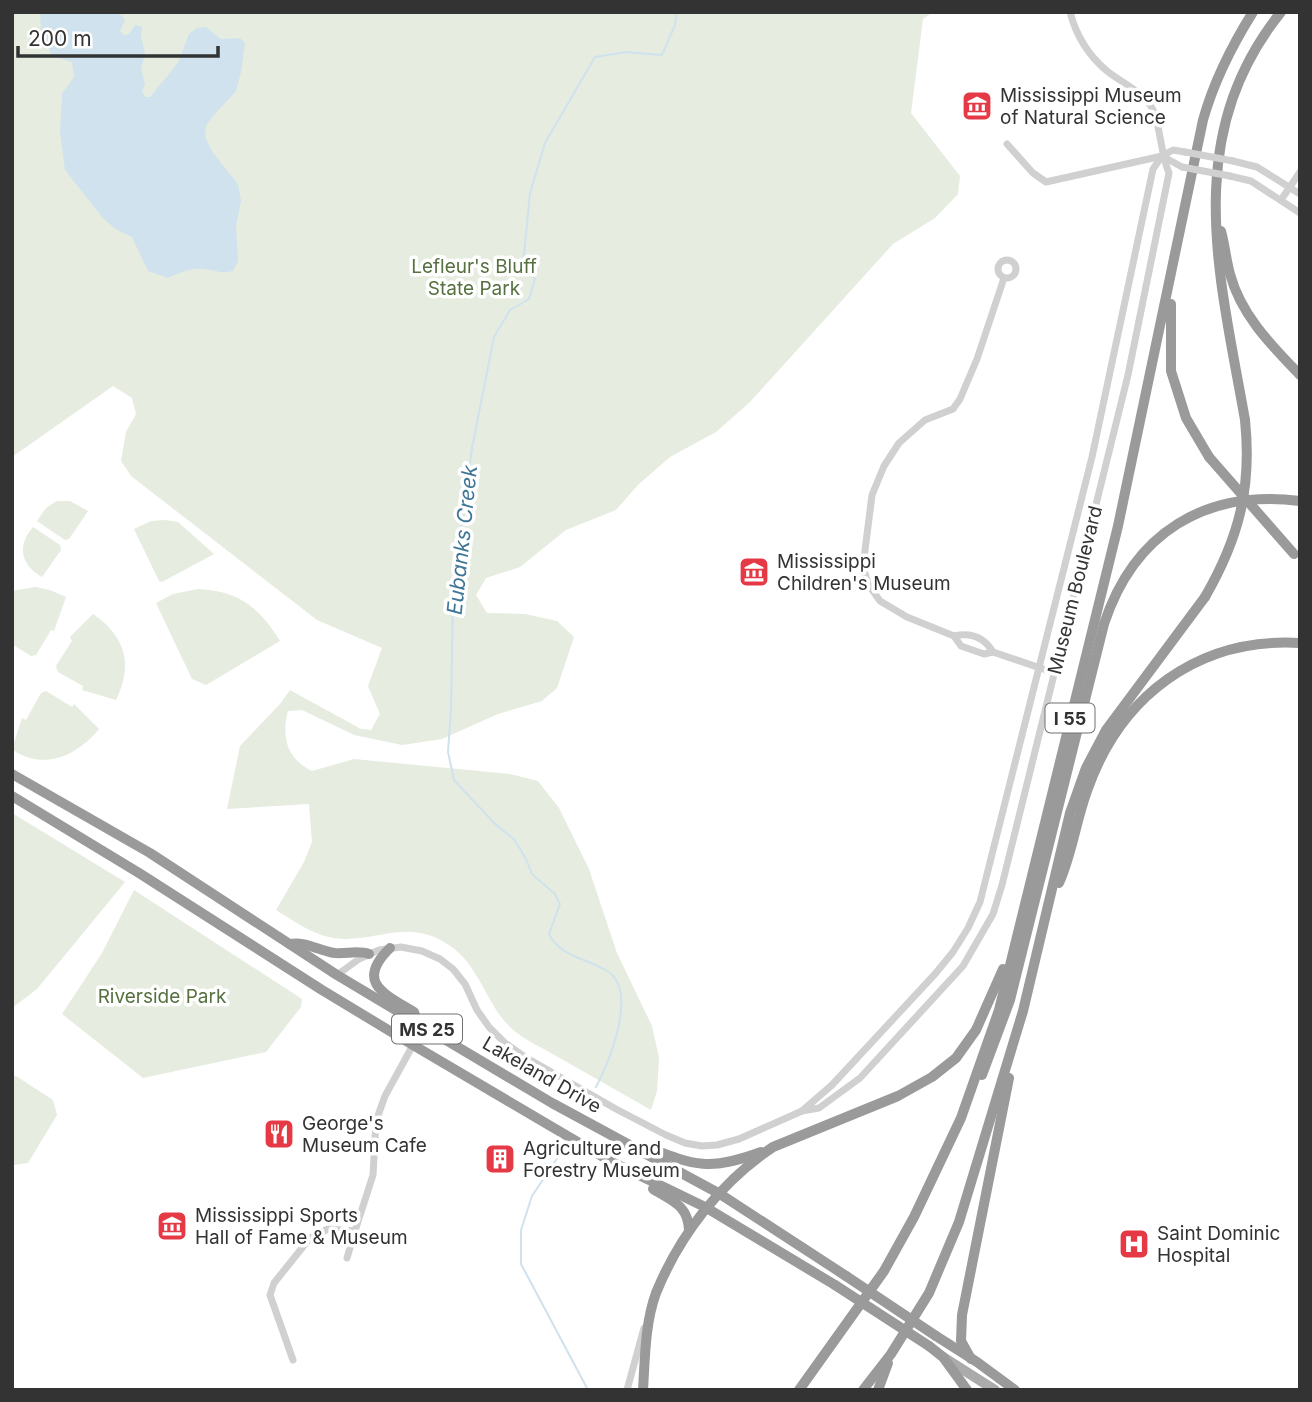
<svg xmlns="http://www.w3.org/2000/svg" width="1312" height="1402" font-family="Inter,sans-serif">
  <style>
    .green { fill: #e6ecdf }
    .water { fill: #cfe2ee }
    .lines { fill: none; stroke-linecap: round; stroke-linejoin: round }
    .stream { stroke: #cfe2ee; stroke-width: 2 }
    .minor { stroke: #d0d0d0; stroke-width: 7 }
    .major { stroke: #ababab; stroke-width: 10 }
    .highway { stroke: #9a9a9a; stroke-width: 10 }
    .minor-bridge { stroke: #d0d0d0; stroke-width: 7 }
    .highway-bridge { stroke: #9a9a9a; stroke-width: 10 }
    .labels { text-anchor: middle; dominant-baseline: central; stroke-width: 7; stroke-linejoin: round; paint-order: stroke }
    .shield { fill: #fff; stroke: #707070; stroke-width: 2 }
    .shield-label { font-size: 18px; font-weight: bold; fill: #333 }
    .poi-label { font-size: 19px; fill: #333; stroke: #fff; text-anchor: start }
    .park-label { font-size: 19px; fill: #56703f; stroke: #fff }
    .street-label { font-size: 19px; fill: #333; stroke: #fff }
    .water-label { font-size: 21px; font-style: italic; fill: #3f7597; stroke: #fff }
  </style>
  <rect width="100%" height="100%" fill="#fff"/>
  <g class="green">
    <path d="M12 12H933L923 19 911 113 960 176 958 194 935 218 893 244 749 403 716 432 670 457 638 485 616 510 566 530 520 567 486 578 476 595 487 613 525 614 557 621 574 637 557 688 542 701 498 714 442 739 402 745 354 735 302 710 288 711C281 737 287 759 312 771L354 759 510 774 538 781 559 808 589 869 617 953 652 1026 659 1058 657 1091 651 1110C620 1092 589 1075 558 1057 543 1048 526 1041 512 1029 484 1003 480 962 444 942 408 921 381 939 345 939 319 939 297 923 276 910L304 862 312 842 309 804 227 809 240 746 280 704 290 690 361 729 371 730 380 714 368 686 382 648 317 620 131 476 121 461 126 432 136 414 132 398 113 386 12 457Z"/>
    <path d="M57 501H70L88 511 69 539 65 540 37 521 46 508Z"/>
    <path d="M166 520 178 522 214 554 162 582 159 581 134 529 151 521Z"/>
    <path d="M33 527 60 545 61 550 42 577C20 564 17 546 33 527Z"/>
    <path d="M35 587 50 590 66 597 54 631 51 630 36 655 31 656 12 644V591Z"/>
    <path d="M198 589C239 591 259 607 280 641L206 685 192 679 156 603 173 594Z"/>
    <path d="M93 614C125 636 134 664 116 700L82 690 83 686 58 672 56 666 72 641 70 637Z"/>
    <path d="M46 691 72 707 74 704 99 729C78 755 43 772 12 749L22 718 26 720 41 693Z"/>
    <path d="M12 813 125 882 37 989 12 1008Z"/>
    <path d="M134 890 302 999 301 1007 266 1052 143 1078 62 1014 102 953Z"/>
    <path d="M16 1076 53 1100 57 1115 28 1163 14 1165 12 1169V1077Z"/>
  </g>
  <path class="water" d="M40 12H118L125 20 120 31 124 35 129 34 135 25 142 27 141 36 145 54 141 69 145 84 142 91 145 97H150L178 63 189 34 197 28 206 27 221 39 240 38 245 43 241 72 236 91 212 117 206 126 205 137 213 153 238 184 241 201 236 226 238 261 233 271C219 274 216 270 203 269 191 268 179 273 168 278L148 271 132 237 114 228 102 217 65 170 60 132 62 94 74 77 72 62 52 56 41 31Z"/>
  <g class="lines">
    <g class="stream">
      <path d="M596 1087C609 1063 639 990 607 971 587 958 560 957 549 934L560 904 555 894 532 874 526 859 514 839 496 825 454 780 448 752 451 709 453 593 472 448 494 337 510 310 529 299 535 279 523 265 530 193 545 143 595 57 626 52 662 55 675 25 677 12"/>
      <path d="M562 1151 532 1196 521 1230V1264L588 1390"/>
    </g>
    <g class="minor">
      <path d="M1007 144 1033 173 1046 182 1162 156 1173 150 1185 152"/>
      <path d="M1162 156 1182 167"/>
      <path d="M1233 161 1257 167 1300 194"/>
      <path d="M1230 176 1251 181 1300 213"/>
      <path d="M1281 200 1300 172"/>
      <circle cx="1007" cy="269" r="9"/>
      <path d="M1004 278 977 359 960 399 953 409 925 420 899 443 884 466 872 495 863 566 868 584 880 601 907 617 954 636 961 646 984 654 993 652 1055 673"/>
      <path d="M954 636C971 632 984 637 993 652"/>
      <path d="M337 975 359 959 379 950 401 947 422 951 440 959 453 969 465 984 477 1010 489 1027 505 1043 525 1057 616 1109 666 1135 685 1143 702 1146 717 1145 739 1139 802 1111 819 1108 860 1078 963 966 993 914 1002 885 1128 375 1169 173C1160 152 1161 128 1153 110 1144 92 1122 83 1107 71 1089 56 1076 35 1070 12"/>
      <path d="M802 1111 832 1085 935 974 953 952 968 928 980 902 1092 457 1153 169 1162 156"/>
      <path d="M347 1258 355 1231"/>
      <path d="M293 1360 270 1295 274 1283 310 1238 328 1229 355 1231 373 1175 376 1121 385 1096 413 1045"/>
      <path d="M627 1390 644 1328"/>
    </g>
    <path class="major" d="M943 1357 995 1390"/>
    <g class="highway">
      <path d="M1221 231C1225 245 1226 260 1230 274 1241 315 1271 345 1300 375"/>
      <path d="M1171 304V371L1186 418 1209 457"/>
      <path d="M1245 420C1220 277 1180 138 1281 12"/>
      <path d="M12 774 150 853 337 975 424 1027 552 1103 720 1194 846 1276"/>
      <path d="M12 796 139 873 322 990 413 1045 610 1161 705 1207 835 1285"/>
      <path d="M1059 883C1072 854 1076 821 1087 791 1120 696 1198 637 1300 643"/>
      <path d="M290 944C306 941 319 951 335 953 347 954 358 950 369 954"/>
      <path d="M390 948C355 982 384 994 414 1012L417 1022"/>
      <path d="M982 1075 1010 1000 1104 624C1134 533 1205 489 1300 501"/>
      <path d="M646 1147C696 1166 710 1171 761 1152"/>
      <path d="M653 1189C672 1201 688 1205 689 1230"/>
      <path d="M936 1336 977 1362 1015 1390"/>
      <path d="M929 1346 943 1357 967 1390"/>
      <path d="M971 1359 961 1341 962 1315 1009 1078"/>
      <path d="M643 1390C645 1358 645 1323 656 1293 680 1234 721 1182 773 1147L898 1096 932 1077 956 1058 976 1030 1003 969"/>
      <path d="M799 1390 884 1271 914 1217 961 1118 999 1010 1118 526 1203 120C1214 81 1231 47 1253 12"/>
      <path d="M863 1390 891 1354 929 1293 959 1222 1023 1011 1070 813 1086 768 1106 730 1205 597"/>
      <path d="M878 1390 888 1363"/>
    </g>
    <g class="minor-bridge">
      <path d="M1185 152 1233 161"/>
      <path d="M1182 167 1230 176"/>
    </g>
    <g class="highway-bridge">
      <path d="M1209 457 1294 554"/>
      <path d="M1205 597C1239 538 1252 488 1245 420"/>
      <path d="M846 1276 936 1336"/>
      <path d="M835 1285 929 1346"/>
    </g>
  </g>
  <defs>
    <g id="museum-square" transform="scale(1.575)"><rect x="-9" y="-9" width="18" height="18" rx="4" fill="#e63946" stroke="#fff"/><path d="M0-6L6-3V-2H-6V-3ZM-5-1h2V3h-2ZM-1-1h2V3h-2ZM3-1h2V3H3ZM-6 4H6V6H-6Z" fill="#fff"/></g>
    <g id="restaurant-square" transform="scale(1.575)"><rect x="-9" y="-9" width="18" height="18" rx="4" fill="#e63946" stroke="#fff"/><path d="M-5-6h1v4h1v-4h1v4h1v-4h1v5L-1.5 .5V6h-2V.5L-5-1ZM5-6V6H3V1.5H1.5Q1.5-4 5-6Z" fill="#fff"/></g>
    <g id="building-square" transform="scale(1.575)"><rect x="-9" y="-9" width="18" height="18" rx="4" fill="#e63946" stroke="#fff"/><path d="M-4-6H4V6H1V3H-1V6H-4ZM-2.5-4.3h1.7v1.8h-1.7ZM.8-4.3h1.7v1.8H.8ZM-2.5-1h1.7V.8h-1.7ZM.8-1h1.7V.8H.8Z" fill="#fff"/></g>
    <g id="hospital-square" transform="scale(1.575)"><rect x="-9" y="-9" width="18" height="18" rx="4" fill="#e63946" stroke="#fff"/><path d="M-5-5h3v3.5h4V-5h3V5h-3V1.5h-4V5h-3Z" fill="#fff"/></g>
  </defs>
  <g fill-rule="evenodd">
    <use href="#museum-square" x="977" y="106"/>
    <use href="#museum-square" x="754" y="572"/>
    <use href="#restaurant-square" x="279" y="1134"/>
    <use href="#building-square" x="500" y="1159"/>
    <use href="#museum-square" x="172" y="1226"/>
    <use href="#hospital-square" x="1134" y="1244"/>
  </g>
  <g class="labels">
    <g class="shield">
      <rect x="1045.5" y="703.5" width="49" height="29" rx="5"/>
      <rect x="392" y="1014.5" width="70" height="29" rx="5"/>
    </g>
    <g class="shield-label">
      <text x="1070" y="718">I 55</text>
      <text x="427" y="1029">MS 25</text>
    </g>
    <g class="poi-label">
      <text x="1000" y="95">Mississippi Museum<tspan x="1000" dy="22">of Natural Science</tspan></text>
      <text x="777" y="561">Mississippi<tspan x="777" dy="22">Children's Museum</tspan></text>
      <text x="302" y="1123">George's<tspan x="302" dy="22">Museum Cafe</tspan></text>
      <text x="523" y="1148">Agriculture and<tspan x="523" dy="22">Forestry Museum</tspan></text>
      <text x="195" y="1215">Mississippi Sports<tspan x="195" dy="22">Hall of Fame &amp; Museum</tspan></text>
      <text x="1157" y="1233">Saint Dominic<tspan x="1157" dy="22">Hospital</tspan></text>
    </g>
    <g class="park-label">
      <text x="474" y="266">Lefleur's Bluff<tspan x="474" dy="22">State Park</tspan></text>
      <text x="162" y="996">Riverside Park</text>
    </g>
    <g class="street-label">
      <text transform="translate(1075 590) rotate(-76)">Museum Boulevard</text>
      <text transform="translate(542 1075) rotate(30)">Lakeland Drive</text>
    </g>
    <g class="water-label">
      <text transform="translate(462 540) rotate(-84)">Eubanks Creek</text>
    </g>
  </g>
  <rect width="1312" height="1402" fill="none" stroke="#333333" stroke-width="28"/>
  <path d="M18 46v10h200v-10" fill="none" stroke="#333333" stroke-width="3.5"/>
  <text x="28" y="46" font-size="21" fill="#333333" stroke="#ffffff" stroke-width="5" paint-order="stroke">200 m</text>
</svg>
